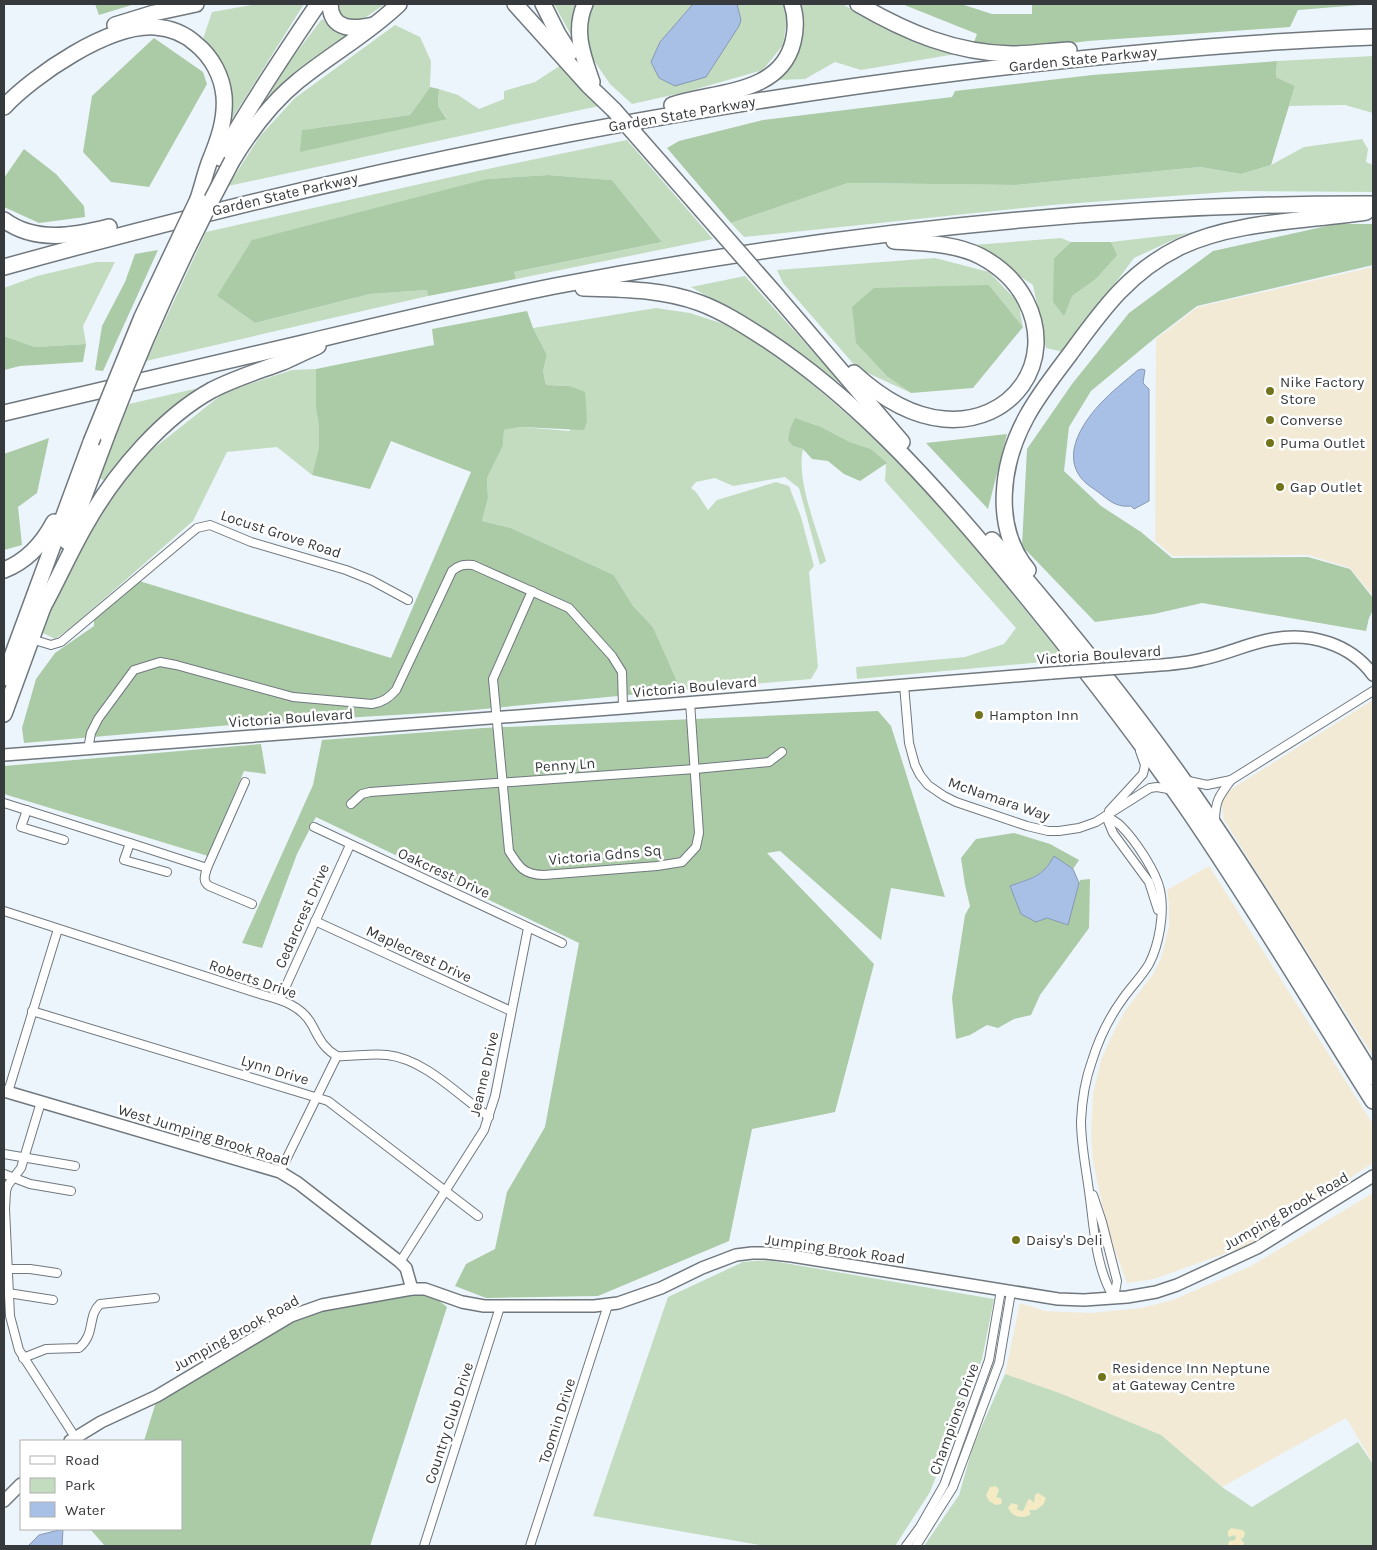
<svg xmlns="http://www.w3.org/2000/svg" width="1377" height="1550" font-family="Karla,sans-serif">
  <style>
    .commercial { fill: #f2ead4 }
    .green { fill: #c3dcc0 }
    .forest { fill: #abcaa6 }
    .sand { fill: #f4ebc5 }
    .water { fill: #a8c0e6; stroke: #8698b3 }
    .lines { fill: none; stroke-linecap: round; stroke-linejoin: round }
    .street-casing { stroke: #70787e; stroke-width: 10 }
    .secondary-casing { stroke: #70787e; stroke-width: 14 }
    .highway-casing { stroke: #70787e; stroke-width: 18 }
    .street { stroke: #fff; stroke-width: 8 }
    .secondary { stroke: #fff; stroke-width: 11 }
    .highway { stroke: #fff; stroke-width: 15 }
    .secondary-bridge-casing { stroke: #70787e; stroke-width: 14; stroke-linecap: butt }
    .highway-bridge-casing { stroke: #70787e; stroke-width: 18; stroke-linecap: butt }
    .secondary-bridge { stroke: #fff; stroke-width: 11 }
    .highway-bridge { stroke: #fff; stroke-width: 15 }
    .poi-dot { fill: #72741b; stroke: #fff; stroke-width: 2 }
    .labels { text-anchor: middle; dominant-baseline: central; stroke-width: 5; stroke-linejoin: round; paint-order: stroke }
    .street-label { font-size: 15px; fill: #373a3d; stroke: #fff }
    .poi-label { font-size: 15px; fill: #373a3d; stroke: #fff; text-anchor: start }
  </style>
  <rect width="100%" height="100%" fill="#edf5fc"/>
  <g class="commercial">
    <path d="M1373 267V596L1350 568 1309 555 1173 556 1155 541 1156 339 1198 307Z"/>
    <path d="M1373 700V1056L1224 820 1221 798 1236 786Z"/>
    <path d="M1209 866 1373 1124V1163L1246 1246 1154 1279 1127 1283 1108 1231 1093 1162 1091 1135 1093 1094 1101 1060 1114 1031 1125 1011 1153 974 1161 958 1169 926V904L1167 890Z"/>
    <path d="M1373 1193V1463L1346 1418 1222 1487 1161 1435 1062 1395 1005 1374 1020 1303 1045 1311 1091 1313 1141 1308 1173 1300 1251 1266Z"/>
  </g>
  <g class="green">
    <path d="M258 4H304L228 125 226 76 203 39 212 12Z"/>
    <path d="M339 4H385L366 17 355 22 340 16Z"/>
    <path d="M554 4H577L571 35Z"/>
    <path d="M594 4H693L660 42 727 43C740 24 742 26 737 4H784L788 12 783 45 763 70 686 92 632 104 610 84 588 52 586 17Z"/>
    <path d="M797 4H842L898 34 956 54 861 70 835 62 805 79 778 80 795 57 801 36Z"/>
    <path d="M322 19 346 35 293 76 264 104 286 66Z"/>
    <path d="M395 25 420 37 431 61 430 87 410 115 302 130 447 118 438 106 439 89 458 95 479 109 504 99V91L535 82 561 65 599 106 228 186 260 136 295 98Z"/>
    <path d="M1373 56V113L1345 105 1289 106 1295 86 1276 77 1277 61Z"/>
    <path d="M1362 139 1368 149 1366 162 1373 165V192L1240 191 1052 205 744 237 731 223 848 183 1016 185 1200 167 1241 174 1271 165 1304 147Z"/>
    <path d="M627 140 713 239 516 279 514 272 662 242 612 180 548 175 487 179 217 296 255 323 370 294 427 290 428 296 146 361 206 232 478 171Z"/>
    <path d="M1188 233 1134 258 1064 352 1046 348 1033 285 973 245 1061 238 1071 242 1054 258 1072 296 1096 279 1116 255 1111 242Z"/>
    <path d="M935 258 989 272 1018 302 1023 327 989 285 888 377 911 393 857 368 783 283 777 270Z"/>
    <path d="M96 262H115L83 326 86 344 35 347 4 336V288L37 276Z"/>
    <path d="M745 276 843 385 766 330 691 287Z"/>
    <path d="M656 308 690 313 730 326 755 339 806 379 891 452 941 506 1066 660 857 679 856 667 965 657 1004 644 1016 628 885 481 886 463 871 449 850 442 823 428 793 446 803 449C796 480 817 530 826 561L820 565 799 488 785 477 733 486 715 478 696 482 691 488 696 492 708 510 717 500 776 482 789 486 801 517 814 566 809 572 818 667 811 679 681 690 653 627 633 606 614 575 511 528 482 521 488 498 487 478 503 446 504 430 521 427 570 431 569 386 546 385 543 371 547 355 533 328Z"/>
    <path d="M316 369V409L319 426V447L312 475 277 447 227 452 193 521 73 626 55 639 43 633 54 601 79 544 110 494 149 452 225 392 292 370Z"/>
    <path d="M203 387 156 422 106 482 99 477 129 404Z"/>
    <path d="M767 1260 994 1299 982 1359 930 1492 895 1546H765L593 1516 668 1297 743 1262Z"/>
    <path d="M1005 1374 1062 1394 1161 1435 1222 1487 1252 1507 1358 1442 1373 1464V1546H924L959 1495 973 1446Z"/>
  </g>
  <g class="forest">
    <path d="M95 4H135L99 15Z"/>
    <path d="M902 4H961L992 14H1032V4H1373L1298 10 1290 27 1088 41 969 56 977 34Z"/>
    <path d="M154 38 203 72 207 84 149 187 111 182 83 152 92 96Z"/>
    <path d="M1277 61 1276 77 1295 86 1271 165 1241 174 1200 167 1016 185 848 183 731 223 667 148 679 141 763 120 952 97 955 91 1092 75Z"/>
    <path d="M430 87 439 89 438 106 447 119 300 152 302 130 410 115Z"/>
    <path d="M24 149 56 174 84 206 85 217 39 223 4 207V178Z"/>
    <path d="M548 175 612 180 662 242 514 272 516 279 428 296 427 290 370 294 255 323 217 296 252 240 487 179Z"/>
    <path d="M1336 224H1373V265L1197 306 1155 338 1091 391 1069 427 1064 471 1101 506 1141 532 1172 558 1308 557 1350 569 1373 598V610L1369 618 1366 631 1202 603 1154 614 1095 622 1022 546 1027 449 1072 384 1129 313 1213 251Z"/>
    <path d="M1071 242H1111L1117 255 1096 279 1072 296 1064 316 1053 302 1054 258Z"/>
    <path d="M158 250 103 371 95 370 102 326 125 282 135 254Z"/>
    <path d="M989 285 1023 327 973 388 911 393 888 377 856 343 852 307 874 288Z"/>
    <path d="M527 311 533 328 547 355 543 371 546 385 569 386 585 392 587 421 584 430 521 427 504 430 503 446 487 478 488 498 482 521 511 528 614 575 633 606 653 627 681 690 462 711 243 724 24 743 22 728 36 679 55 653 94 626V615L136 580 391 658 471 472 391 441 370 489 312 475 319 447V426L316 409V369L434 345 432 329Z"/>
    <path d="M4 336 35 347 86 344 83 362 20 366 4 370Z"/>
    <path d="M795 418 823 428 850 442 871 449 887 463 860 481 844 474 828 461 812 459 803 449 793 446 788 440 790 429Z"/>
    <path d="M1007 434 988 509 926 443Z"/>
    <path d="M49 438 37 493 18 507 22 545 4 550V454Z"/>
    <path d="M878 711 891 726 945 897 891 888 881 940 780 851 767 853 874 964 835 1112 752 1129 729 1241 598 1296 486 1298 455 1286 466 1264 495 1249 507 1192 545 1127 579 943 316 817 297 854 262 948 242 943 313 785 322 740 483 728Z"/>
    <path d="M261 744 266 774 244 771 208 856 4 794V766Z"/>
    <path d="M1014 833 1050 844 1079 860 1073 869 1054 857C1043 877 1030 878 1010 886L1021 914 1047 918 1067 925 1080 880 1090 879 1089 928 1040 995 1031 1015 1014 1019 998 1028 987 1025 970 1035 956 1039 952 998 965 915 970 906 965 885 961 858 976 839Z"/>
    <path d="M429 1293 447 1307 370 1546H105L90 1529H181V1441H144L159 1392 300 1312Z"/>
  </g>
  <g class="sand">
    <path d="M996 1486 999 1490 996 1497 1001 1498 1002 1502 1001 1504 996 1505 989 1501 986 1495 990 1487Z"/>
    <path d="M1038 1493 1046 1498 1043 1505 1036 1510H1029L1031 1514C1023 1520 1011 1517 1008 1507L1012 1503 1018 1505 1017 1509 1021 1511H1023L1028 1500 1030 1499 1034 1503 1035 1495Z"/>
    <path d="M1231 1528 1242 1530 1245 1532 1244 1537 1241 1539 1244 1543 1243 1546H1228L1229 1541 1235 1540 1236 1537 1234 1535 1229 1537 1228 1535V1531Z"/>
  </g>
  <g class="water">
    <path d="M693 4H737L741 20 739 26 706 77 675 86 659 78 651 62 660 42Z"/>
    <path d="M1142 369 1145 370 1143 383 1149 389V501L1134 509 1131 506C1114 508 1107 498 1094 489 1057 466 1077 429 1100 404 1111 392 1125 381 1138 370Z"/>
    <path d="M1054 856 1073 869 1079 883 1068 925 1047 918 1036 922 1021 914 1010 886C1031 878 1042 878 1054 856Z"/>
    <path d="M63 1529 62 1546H28L39 1535Z"/>
  </g>
  <g class="lines">
    <g class="street-casing">
      <g id="street">
        <path d="M532 591 493 679 509 851C519 867 524 875 544 875L657 866 682 862 696 847 699 833 690 702"/>
        <path d="M31 639 51 645 61 642 197 528 210 525 251 542 346 570 371 580 408 600"/>
        <path d="M904 685 909 743 915 765 920 775 928 785 944 796 956 802 1027 826 1048 831H1059L1079 828 1096 822 1150 788 1157 787 1173 790"/>
        <path d="M88 749 91 733 98 719 134 670 160 662 176 665 293 697 372 704C383 702 389 698 396 690L452 571C459 565 464 564 473 565L569 608 612 656 622 672 623 708"/>
        <path d="M1184 780 1207 785 1231 780 1373 691"/>
        <path d="M245 782 207 868C205 875 202 881 209 886L252 904"/>
        <path d="M4 803 130 843 124 860 167 872"/>
        <path d="M351 804 362 794 370 792 695 769 769 762 782 752"/>
        <path d="M27 810 21 827 64 840"/>
        <path d="M1109 811 1143 774 1145 765 1140 751"/>
        <path d="M1106 816C1111 819 1117 822 1121 826 1135 840 1156 871 1160 890 1165 912 1159 945 1149 964 1142 976 1132 986 1124 997 1110 1016 1099 1038 1092 1061 1085 1080 1082 1100 1081 1121 1081 1142 1085 1163 1088 1184 1094 1222 1094 1265 1114 1298"/>
        <path d="M1106 816 1113 833 1149 882 1158 910"/>
        <path d="M1215 822C1215 801 1219 796 1231 780"/>
        <path d="M314 827 562 943"/>
        <path d="M130 843 207 868"/>
        <path d="M4 911 263 995C282 1000 302 1006 312 1025 319 1038 323 1048 337 1056 353 1057 370 1053 387 1055 425 1059 459 1096 489 1117"/>
        <path d="M315 921 511 1011"/>
        <path d="M280 999 350 845"/>
        <path d="M32 1011 328 1101 478 1216"/>
        <path d="M8 1092 58 929"/>
        <path d="M41 1102 21 1168 8 1185 6 1191 5 1209 10 1316 19 1350 75 1437"/>
        <path d="M4 1154 75 1166"/>
        <path d="M280 1172 337 1056"/>
        <path d="M4 1174 30 1184 71 1191"/>
        <path d="M1093 1195 1102 1222 1117 1281 1114 1298"/>
        <path d="M400 1262 484 1130 495 1096 528 928"/>
        <path d="M7 1269H30L57 1273"/>
        <path d="M8 1293 53 1300"/>
        <path d="M23 1358 46 1349 79 1348C96 1334 87 1316 100 1304L155 1298"/>
        <path d="M424 1546 500 1307"/>
        <path d="M530 1546 608 1305"/>
        <path d="M906 1546 920 1527 944 1485 989 1360 1001 1290"/>
        <path d="M916 1546 953 1487 999 1363 1011 1292"/>
      </g>
    </g>
    <g class="secondary-casing">
      <g id="secondary">
        <path d="M1134 667C1157 665 1180 665 1203 659 1227 654 1249 643 1273 639 1310 632 1351 644 1373 675"/>
        <path d="M4 755 623 708 1052 673"/>
        <path d="M4 1091 280 1172 298 1183 400 1262 406 1268 412 1289"/>
        <path d="M70 1441 101 1422 157 1396 291 1316 322 1305 412 1289H425L462 1302 484 1306H594L618 1303 661 1288 702 1268 736 1255 752 1253H766L792 1256 1058 1299 1084 1300 1127 1297 1156 1292 1177 1285 1257 1248 1373 1176"/>
        <path d="M4 1501 21 1484"/>
      </g>
    </g>
    <g class="highway-casing">
      <g id="highway">
        <path d="M330 4C331 32 355 29 374 25"/>
        <path d="M515 4 588 85 614 110"/>
        <path d="M543 4 558 34 570 53"/>
        <path d="M585 4C573 31 583 56 592 82"/>
        <path d="M858 4C906 32 955 53 1012 54 1031 54 1050 51 1069 50"/>
        <path d="M115 25 154 13 196 4"/>
        <path d="M672 105C714 91 780 95 793 42 796 30 796 16 792 4"/>
        <path d="M4 107C34 75 109 24 155 27 170 28 185 34 196 44 212 57 222 76 224 96 226 120 218 141 209 163 205 174 202 187 198 199"/>
        <path d="M220 158C250 105 284 54 318 4"/>
        <path d="M232 161C250 131 271 103 298 81 331 54 368 34 399 4"/>
        <path d="M4 220C35 243 74 236 109 227"/>
        <path d="M4 267C316 180 633 113 955 73 1094 56 1233 42 1373 37"/>
        <path d="M583 288C623 289 662 289 700 303 724 312 745 326 767 340 854 398 925 475 992 555 1060 637 1126 720 1186 807 1252 903 1311 1003 1373 1101"/>
        <path d="M778 297 902 442"/>
        <path d="M854 373C879 396 909 416 944 419 1012 425 1057 362 1026 301 1016 281 999 266 980 256 954 243 922 243 894 241"/>
        <path d="M4 413C103 389 203 366 303 343 387 323 470 303 555 286 824 235 1099 203 1373 204"/>
        <path d="M992 540C1059 617 1124 697 1183 780 1251 876 1311 977 1373 1077"/>
        <path d="M67 542 107 435"/>
        <path d="M4 570C27 561 43 543 54 522"/>
        <path d="M1028 570C992 527 1001 463 1027 416 1039 394 1055 374 1070 354 1102 310 1129 272 1180 247 1234 221 1307 221 1366 212"/>
        <path d="M43 607C59 578 72 547 89 519 117 471 163 417 212 390 235 378 259 371 283 362 295 357 306 351 318 346"/>
        <path d="M4 678 91 442"/>
        <path d="M4 714 46 599"/>
      </g>
    </g>
    <use href="#street" class="street"/>
    <use href="#secondary" class="secondary"/>
    <use href="#highway" class="highway"/>
    <g class="secondary-bridge-casing">
      <path id="secondary-bridge" d="M1052 673 1134 667"/>
    </g>
    <g class="highway-bridge-casing">
      <g id="highway-bridge">
        <path d="M614 110 778 297"/>
        <path d="M107 435C143 341 184 250 232 161"/>
        <path d="M91 442 142 317 198 199"/>
      </g>
    </g>
    <use href="#secondary-bridge" class="secondary-bridge"/>
    <use href="#highway-bridge" class="highway-bridge"/>
  </g>
  <g class="poi-dot">
    <circle cx="1270" cy="391" r="5"/>
    <circle cx="1270" cy="420" r="5"/>
    <circle cx="1270" cy="443" r="5"/>
    <circle cx="1280" cy="487" r="5"/>
    <circle cx="979" cy="715" r="5"/>
    <circle cx="1016" cy="1240" r="5"/>
    <circle cx="1102" cy="1377" r="5"/>
  </g>
  <g class="labels">
    <g class="street-label">
      <text transform="translate(1083 59) rotate(-6)">Garden State Parkway</text>
      <text transform="translate(682 114) rotate(-10)">Garden State Parkway</text>
      <text transform="translate(285 194) rotate(-13)">Garden State Parkway</text>
      <text transform="translate(281 534) rotate(18)">Locust Grove Road</text>
      <text transform="translate(1099 655) rotate(-4)">Victoria Boulevard</text>
      <text transform="translate(695 687) rotate(-5)">Victoria Boulevard</text>
      <text transform="translate(291 718) rotate(-4)">Victoria Boulevard</text>
      <text transform="translate(565 765) rotate(-4)">Penny Ln</text>
      <text transform="translate(999 799) rotate(19)">McNamara Way</text>
      <text transform="translate(605 855) rotate(-5)">Victoria Gdns Sq</text>
      <text transform="translate(444 873) rotate(25)">Oakcrest Drive</text>
      <text transform="translate(302 916) rotate(-66)">Cedarcrest Drive</text>
      <text transform="translate(419 954) rotate(25)">Maplecrest Drive</text>
      <text transform="translate(253 979) rotate(19)">Roberts Drive</text>
      <text transform="translate(275 1070) rotate(17)">Lynn Drive</text>
      <text transform="translate(484 1074) rotate(-77)">Jeanne Drive</text>
      <text transform="translate(204 1135) rotate(17)">West Jumping Brook Road</text>
      <text transform="translate(1286 1211) rotate(-30)">Jumping Brook Road</text>
      <text transform="translate(835 1249) rotate(8)">Jumping Brook Road</text>
      <text transform="translate(236 1333) rotate(-29)">Jumping Brook Road</text>
      <text transform="translate(954 1419) rotate(-70)">Champions Drive</text>
      <text transform="translate(557 1421) rotate(-72)">Toomin Drive</text>
      <text transform="translate(449 1423) rotate(-72)">Country Club Drive</text>
    </g>
    <g class="poi-label">
      <text x="1280" y="382">Nike Factory<tspan x="1280" dy="17">Store</tspan></text>
      <text x="1280" y="420">Converse</text>
      <text x="1280" y="443">Puma Outlet</text>
      <text x="1290" y="487">Gap Outlet</text>
      <text x="989" y="715">Hampton Inn</text>
      <text x="1026" y="1240">Daisy's Deli</text>
      <text x="1112" y="1368">Residence Inn Neptune<tspan x="1112" dy="17">at Gateway Centre</tspan></text>
    </g>
  </g>
  <rect width="1377" height="1550" fill="none" stroke="#373a3d" stroke-width="10"/>
  <rect x="20" y="1440" width="162" height="90" fill="#ffffff" stroke="#afb0b1"/>
  <rect x="30" y="1456" width="25" height="8" fill="#ffffff" stroke="#afb0b1"/>
  <text x="65" y="1465" font-size="15" fill="#373a3d">Road</text>
  <rect x="30" y="1478" width="25" height="15" fill="#c3dcc0" stroke="#afb0b1"/>
  <text x="65" y="1490" font-size="15" fill="#373a3d">Park</text>
  <rect x="30" y="1502" width="25" height="15" fill="#a8c0e6" stroke="#afb0b1"/>
  <text x="65" y="1515" font-size="15" fill="#373a3d">Water</text>
</svg>
